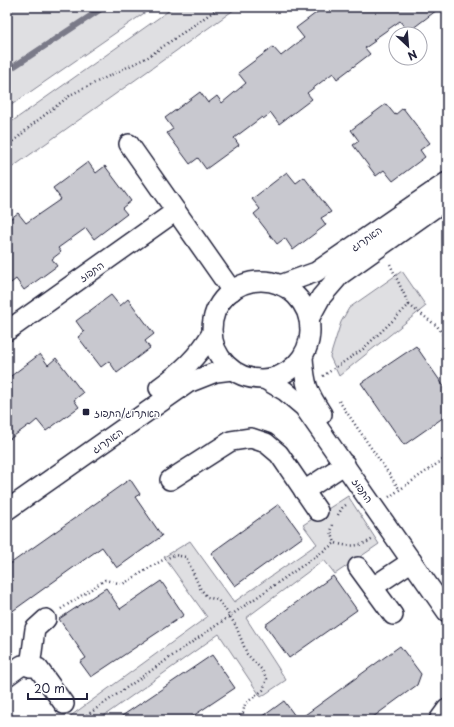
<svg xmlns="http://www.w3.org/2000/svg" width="454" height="727" font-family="'Playpen Sans','Playpen Sans Hebrew',sans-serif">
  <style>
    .green { fill: #dfdfe2; stroke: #80808e }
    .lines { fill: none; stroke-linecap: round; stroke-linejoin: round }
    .stream { stroke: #7a7a88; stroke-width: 6 }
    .building { fill: #c8c8cf; stroke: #22223b }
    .minor-casing { stroke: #22223b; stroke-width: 22 }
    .path { stroke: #22223b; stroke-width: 2.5; stroke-dasharray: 1 3; stroke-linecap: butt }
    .minor { stroke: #fff; stroke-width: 19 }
    .poi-dot { fill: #22223b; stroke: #fff; stroke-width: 1.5 }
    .labels { text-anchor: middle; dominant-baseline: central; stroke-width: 3; stroke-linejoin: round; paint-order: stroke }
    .street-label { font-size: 10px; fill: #22223b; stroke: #fff }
    .poi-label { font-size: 10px; fill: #22223b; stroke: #fff; text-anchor: start }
  </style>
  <rect width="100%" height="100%" fill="#fff"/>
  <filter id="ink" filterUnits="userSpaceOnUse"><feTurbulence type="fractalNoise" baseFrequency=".025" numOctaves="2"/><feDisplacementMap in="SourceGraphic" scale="8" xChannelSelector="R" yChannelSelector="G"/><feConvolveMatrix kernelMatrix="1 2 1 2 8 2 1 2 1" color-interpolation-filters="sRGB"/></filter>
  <g filter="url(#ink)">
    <g class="green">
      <path d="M7 7H153L7 108Z"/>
      <path d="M174 7H238L7 171V125Z"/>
      <path d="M402 271 426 306 339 376 330 357 341 322 349 308Z"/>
      <path d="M348 496 379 544 335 574 324 560 246 618 286 680 261 697 219 634 98 720H65L207 617 164 557 190 541 234 602 317 544 303 525Z"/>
    </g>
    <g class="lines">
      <path class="stream" d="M7 71 104 7"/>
    </g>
    <g class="building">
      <path d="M324 7H441L408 32 400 21 373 40 375 41 365 48 370 54 337 79 333 73 307 93 312 99 279 124 271 113 263 119 262 117 234 138 239 145 206 169 198 158 190 164 167 133 173 129 165 118 200 92 208 103 217 96 222 103 246 83 238 73 273 47 281 56 304 38 296 28Z"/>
      <path d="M386 104 395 115 403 108 430 143 420 150 425 157 393 181 384 170 376 176 353 145 359 141 351 130Z"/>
      <path d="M88 162 96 173 105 166 131 201 122 208 127 214 94 239 86 228 58 248 61 252 52 259 57 266 24 290 16 279 7 286V221L18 213 26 223 61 199 53 188Z"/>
      <path d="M287 172 296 183 304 177 331 212 321 218 326 225 293 250 285 238 277 244 254 214 260 209 252 199Z"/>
      <path d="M111 295 120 306 128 299 154 334 145 341 150 348 117 373 109 361 101 367 78 337 84 332 76 321Z"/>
      <path d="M416 346 447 391V415L404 445 361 383Z"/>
      <path d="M40 354 48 365 56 358 83 393 74 400 79 407 46 431 37 420 30 426 29 425 7 441V379Z"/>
      <path d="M130 479 140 494 135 497 162 536 117 568 102 547 7 615V566Z"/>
      <path d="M279 504 303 537 235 586 211 553Z"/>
      <path d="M333 576 357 610 289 658 265 625Z"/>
      <path d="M161 581 184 615 91 677 80 662 86 658 59 619 106 588 120 609Z"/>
      <path d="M400 646 421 674 417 685 369 720H258L284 701 298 720Z"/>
      <path d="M212 655 235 688 187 720H116Z"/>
    </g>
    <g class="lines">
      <g class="minor-casing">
        <g id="minor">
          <path d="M129 144 232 291"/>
          <circle cx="261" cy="330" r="49"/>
          <path d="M280 285 316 272 447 182"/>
          <path d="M309 319 321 297 340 275 447 199"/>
          <path d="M7 331 176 211"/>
          <path d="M303 358C305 385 307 391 322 414"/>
          <path d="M266 380 285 391 304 407 447 612"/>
          <path d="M159 388C181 372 198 357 212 333"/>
          <path d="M170 480 231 441 251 438 266 443 279 454 318 511"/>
          <path d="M304 491 345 464"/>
          <path d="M7 510 188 383 216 372 232 370"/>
          <path d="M358 567 393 615"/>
          <path d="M373 587 412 561"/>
          <path d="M30 667 35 629 46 619"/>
          <path d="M7 676 22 665 38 668 64 704"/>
          <path d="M439 720 447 709"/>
        </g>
      </g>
      <g class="path">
        <path d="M7 147 33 124 72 94 148 57 220 7"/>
        <path d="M409 305 437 326 447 340"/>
        <path d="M323 376 363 349 409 305 389 262"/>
        <path d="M339 401 400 490"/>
        <path d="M389 497 447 457"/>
        <path d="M338 515 342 508 347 504"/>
        <path d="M333 525 331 531 335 543C349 547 360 547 373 539"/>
        <path d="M61 609 105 580 123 584 161 561 174 555 186 557 200 588 207 597 218 600 225 609 236 626 247 654 262 670 267 679 263 690 245 704 243 713 235 720"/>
        <path d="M80 720 335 543"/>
      </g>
      <use href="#minor" class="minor"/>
    </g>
  </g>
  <rect class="poi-dot" x="82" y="408" width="8" height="8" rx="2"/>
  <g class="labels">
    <g class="street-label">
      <text transform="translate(366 238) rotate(-35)">האתרוג</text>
      <text transform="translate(91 271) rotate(-35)">התפוז</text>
      <text transform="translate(107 440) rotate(-35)">האתרוג</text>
      <text transform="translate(363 490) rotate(55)">התפוז</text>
    </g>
    <g class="poi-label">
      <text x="94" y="412">האתרוג/התפוז</text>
    </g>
  </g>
  <rect width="454" height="727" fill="none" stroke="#fff" stroke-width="24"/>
  <rect x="12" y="12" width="430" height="703" fill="none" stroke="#22223b" stroke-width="1.5" filter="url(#ink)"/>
  <g transform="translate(408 46) rotate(154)"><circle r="19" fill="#ffffff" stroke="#a7a7b1"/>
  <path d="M0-3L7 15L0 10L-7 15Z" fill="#22223b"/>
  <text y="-6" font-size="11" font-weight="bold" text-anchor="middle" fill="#22223b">N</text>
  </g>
  <path d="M28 693v6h59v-6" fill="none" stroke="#22223b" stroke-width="2"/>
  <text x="34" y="693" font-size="12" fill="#22223b" stroke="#ffffff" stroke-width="3" paint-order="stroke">20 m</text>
</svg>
